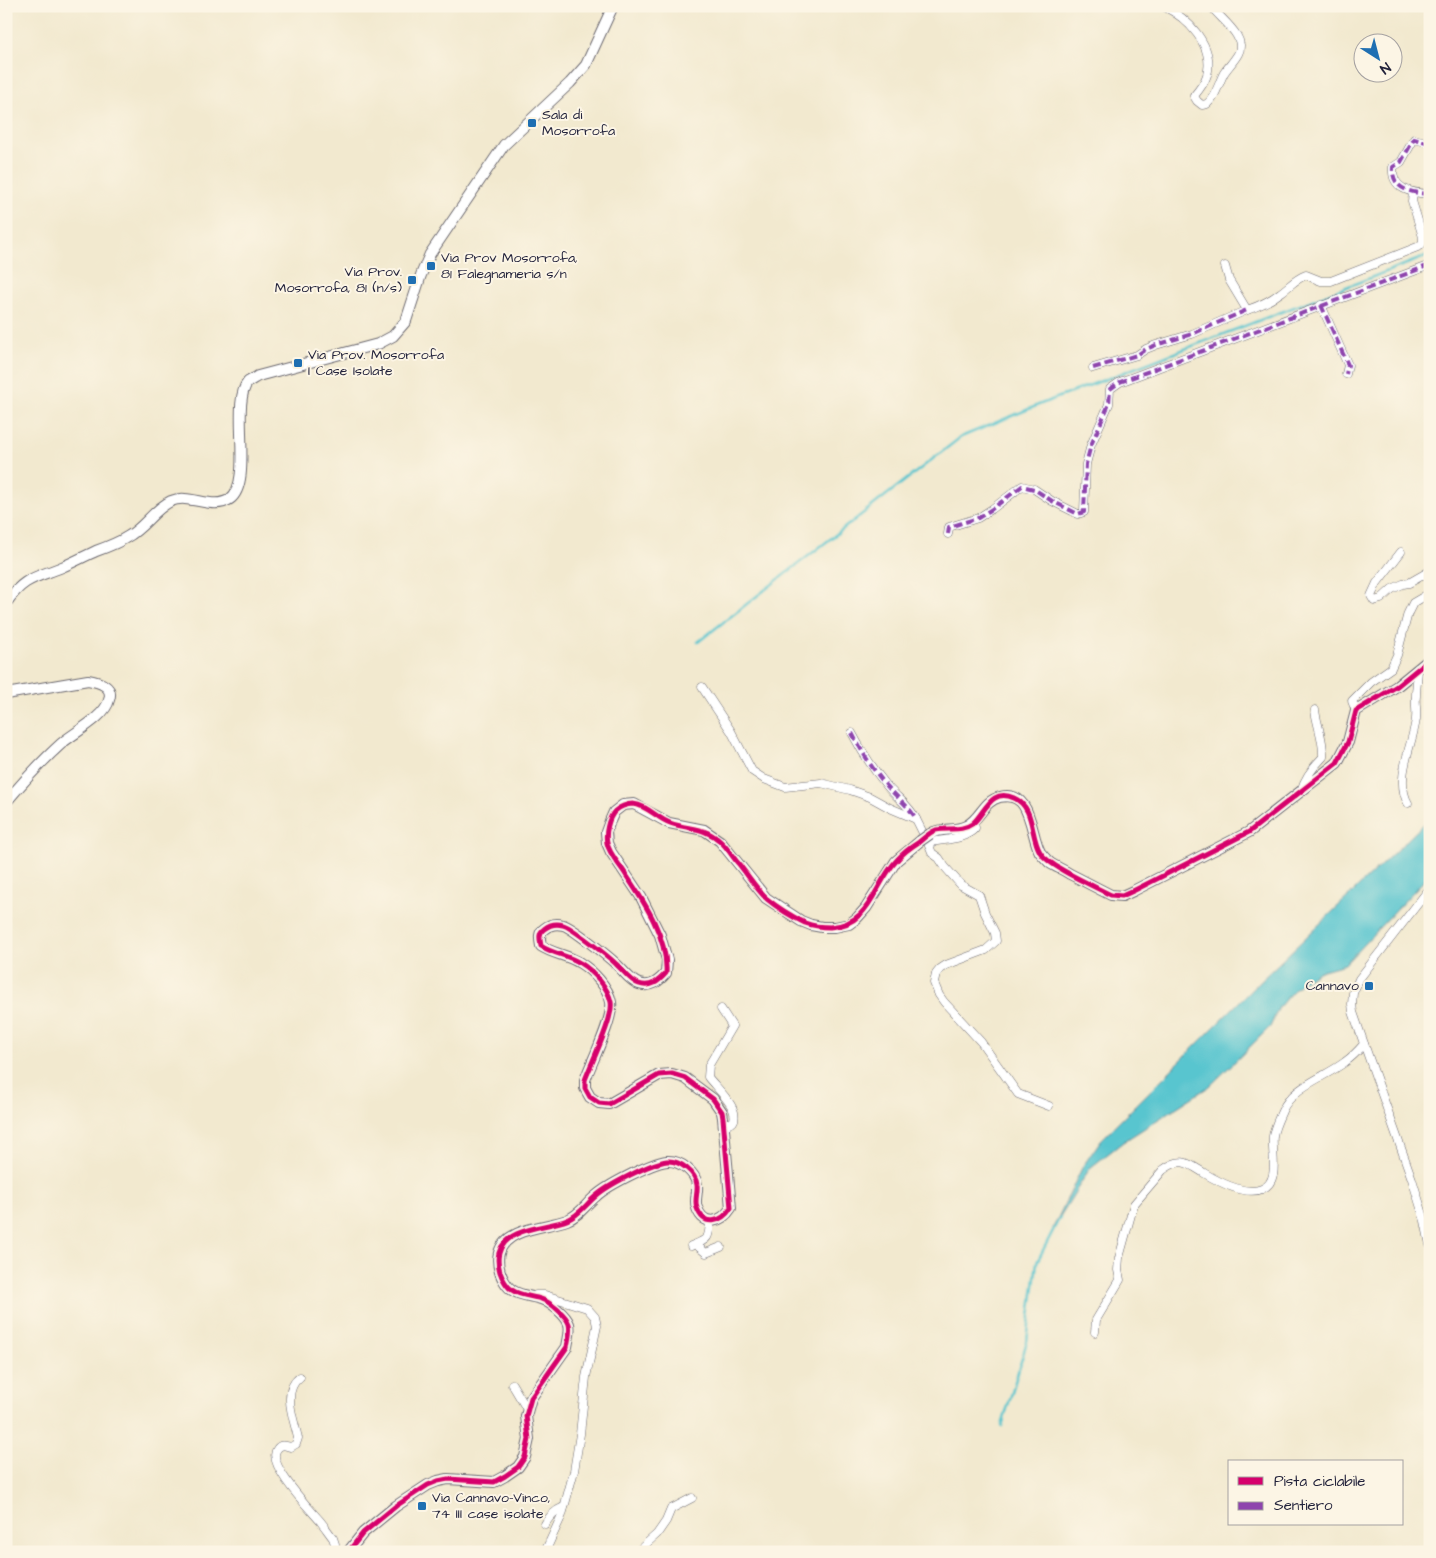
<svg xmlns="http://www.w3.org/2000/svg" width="1436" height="1558" font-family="'Architects Daughter',sans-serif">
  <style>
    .water { fill: #58c5cf; stroke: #3d7485 }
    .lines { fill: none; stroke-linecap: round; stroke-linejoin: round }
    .stream { stroke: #58c5cf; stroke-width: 2.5 }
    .minor-casing { stroke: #6b686f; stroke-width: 9 }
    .tertiary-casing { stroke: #6b686f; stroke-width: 12 }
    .minor { stroke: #fff; stroke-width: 8 }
    .tertiary { stroke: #fff; stroke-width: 10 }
    .tertiary-bridge-casing { stroke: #6b686f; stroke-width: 12; stroke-linecap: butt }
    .tertiary-bridge { stroke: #fff; stroke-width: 10 }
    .quiet { stroke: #8e44ad; stroke-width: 4; stroke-dasharray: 8 4; stroke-linecap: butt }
    .cycleway-casing { stroke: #fcf5e5; stroke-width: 8 }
    .cycleway { stroke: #d6006c; stroke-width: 5 }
    .poi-dot { fill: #1f6fb2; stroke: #fcf5e5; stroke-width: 2 }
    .labels { text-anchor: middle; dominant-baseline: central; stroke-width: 4; stroke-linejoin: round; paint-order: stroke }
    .poi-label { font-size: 14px; fill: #22223b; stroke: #fcf5e5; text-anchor: start }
  </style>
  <rect width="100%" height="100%" fill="#fcf5e5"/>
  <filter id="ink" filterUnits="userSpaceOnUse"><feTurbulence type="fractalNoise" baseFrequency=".02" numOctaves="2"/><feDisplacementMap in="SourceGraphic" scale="10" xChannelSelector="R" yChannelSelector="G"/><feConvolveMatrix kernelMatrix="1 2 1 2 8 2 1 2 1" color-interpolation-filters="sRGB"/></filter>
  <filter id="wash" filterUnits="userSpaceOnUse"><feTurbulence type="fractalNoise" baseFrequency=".0096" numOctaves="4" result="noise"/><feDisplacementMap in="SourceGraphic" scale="20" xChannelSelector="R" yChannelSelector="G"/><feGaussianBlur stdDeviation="1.12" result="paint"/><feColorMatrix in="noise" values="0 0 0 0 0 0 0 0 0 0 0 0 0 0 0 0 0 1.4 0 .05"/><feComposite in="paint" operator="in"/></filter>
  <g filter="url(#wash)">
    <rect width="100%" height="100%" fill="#f2e9cf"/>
    <path class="water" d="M1430 818V874L1345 964 1320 971 1302 982 1290 994 1279 1007 1270 1027 1210 1086 1123 1142 1090 1168 1053 1228 1083 1166 1101 1140 1252 989Z"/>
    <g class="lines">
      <g class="stream">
        <path d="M698 642 961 437 1041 404 1430 255"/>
        <path d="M1002 1426 1027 1341 1037 1262 1060 1217"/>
      </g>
    </g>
  </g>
  <g filter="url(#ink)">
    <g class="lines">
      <g class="minor-casing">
        <g id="minor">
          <path d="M1163 6C1188 18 1215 46 1207 75 1205 82 1199 90 1194 96L1197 101 1202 105 1207 104C1217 95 1218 84 1224 73 1228 67 1234 61 1238 54 1248 37 1220 19 1211 6"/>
          <path d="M1430 143 1414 139 1401 162 1393 167C1391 190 1412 193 1430 194"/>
          <path d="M1225 266 1229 280 1247 310C1259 306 1270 301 1280 293 1289 287 1295 279 1306 275L1321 281H1331L1420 246 1423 242V237L1412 201 1413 193"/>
          <path d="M1321 305 1348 365 1346 374"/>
          <path d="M1093 368 1137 355 1146 349 1156 345 1192 334 1247 310"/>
          <path d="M948 534 949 527 978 518 992 509 1022 486 1034 489 1052 501 1078 514 1084 512 1086 464 1091 445 1109 404 1110 389 1120 382 1430 265"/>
          <path d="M1401 552 1377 583 1371 596 1374 601 1381 599 1392 589 1403 584 1409 583 1430 571"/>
          <path d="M702 687 731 731 752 771 764 779 785 787 821 783 850 790 870 797 890 808 916 819 927 841 931 842C945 839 965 840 975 828L974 823"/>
          <path d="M1356 711 1352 701 1371 682 1391 668 1397 655 1408 613 1413 603 1430 593"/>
          <path d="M852 733C862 752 873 769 887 786 897 798 909 805 916 819"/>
          <path d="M1301 791C1305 777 1313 767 1323 757 1324 740 1317 726 1315 710"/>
          <path d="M1408 803C1394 779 1413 744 1416 719 1417 711 1415 703 1416 696 1416 687 1418 677 1418 668"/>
          <path d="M927 841 932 853 939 858 945 867 961 885 979 895 985 913 995 933 996 941 986 950 946 965 940 969 936 974 934 983 939 995 944 1002 981 1042 1018 1094 1049 1106"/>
          <path d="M1430 888 1359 979 1353 993 1352 1004 1353 1012 1369 1058 1412 1179 1425 1221 1430 1245"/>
          <path d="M721 1009 732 1026 709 1065 708 1077C716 1088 741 1109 733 1122L724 1126"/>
          <path d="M695 1244 706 1253 721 1247"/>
          <path d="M691 1246C708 1239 709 1240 710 1221"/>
          <path d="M536 1295H545L587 1308 595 1317 597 1326 586 1377 580 1434 574 1471 562 1515 545 1552"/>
          <path d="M1095 1332 1096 1320 1120 1280 1118 1270 1119 1258 1134 1204 1163 1170C1181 1156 1188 1163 1204 1173 1219 1182 1245 1196 1262 1189 1281 1181 1271 1153 1273 1136 1274 1128 1279 1118 1282 1111 1293 1086 1324 1078 1345 1062 1352 1057 1358 1051 1364 1044"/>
          <path d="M300 1377C281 1391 294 1419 298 1438L296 1444 291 1447C286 1446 281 1443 277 1449 265 1464 312 1511 321 1522 325 1527 329 1533 333 1538L335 1544 334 1552"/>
          <path d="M512 1384 528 1411"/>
          <path d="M545 1524C550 1516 554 1511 564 1507"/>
          <path d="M637 1552 657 1534 666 1521 671 1509 692 1498"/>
        </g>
      </g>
      <g class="tertiary-casing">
        <g id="tertiary">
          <path d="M6 603C24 577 35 578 62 567 74 562 85 556 96 551 107 547 118 543 127 537 144 528 154 509 171 501 190 493 213 511 230 499 254 482 230 402 248 382 251 380 255 378 258 376L378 344 393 336 406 321 421 275 430 254 504 145 570 83 586 65 613 6"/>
          <path d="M6 694 88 680C99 682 114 686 109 700 105 717 75 732 62 743 42 761 23 782 6 802"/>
          <path d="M930 834C941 827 955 832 966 826 981 819 983 801 1000 797 1032 789 1030 834 1040 852 1042 855 1047 860 1050 863 1056 867 1064 870 1070 874 1084 881 1097 888 1111 895L1122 896 1133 891 1249 832 1337 763 1348 742 1356 711 1397 686 1430 659"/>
          <path d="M348 1552 363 1533 396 1506 428 1485 438 1481 448 1479 494 1482 505 1476 518 1467 525 1457 529 1439 526 1416 531 1398 567 1347C568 1340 571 1331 569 1324 566 1315 550 1302 541 1299 532 1296 520 1296 512 1290 507 1287 502 1278 500 1272 498 1265 497 1260 499 1253 506 1227 546 1228 567 1220 580 1215 586 1204 596 1196 608 1185 651 1163 667 1161 680 1160 696 1173 697 1185 698 1193 694 1201 697 1208 704 1228 722 1222 731 1208L723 1118 722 1112 713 1099 685 1078 672 1074 659 1075 609 1104 599 1103 590 1097 585 1088V1080C591 1063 614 1018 611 1002 608 987 593 971 580 963 568 955 553 954 541 946 540 940 538 933 544 929 549 925 556 923 563 925 570 926 609 957 616 964 623 970 630 981 639 984 651 988 659 981 666 973L667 960 660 935 641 897 611 852 607 843 606 832 610 821 614 812 623 805 634 804 669 823 704 830 720 841 766 898 801 921 811 925 822 927H835L849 924 857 918 866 908 896 861 920 841"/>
        </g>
      </g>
      <use href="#minor" class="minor"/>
      <use href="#tertiary" class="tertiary"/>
      <g class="tertiary-bridge-casing">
        <path id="tertiary-bridge" d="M920 841 930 834"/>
      </g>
      <use href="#tertiary-bridge" class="tertiary-bridge"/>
      <g class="quiet">
        <path d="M1430 143 1414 139 1401 162 1393 167C1391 190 1412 193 1430 194"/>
        <path d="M1321 305 1348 365 1346 374"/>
        <path d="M1093 368 1137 355 1146 349 1156 345 1192 334 1247 310"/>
        <path d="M948 534 949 527 978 518 992 509 1022 486 1034 489 1052 501 1078 514 1084 512 1086 464 1091 445 1109 404 1110 389 1120 382 1430 265"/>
        <path d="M852 733C862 752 873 770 887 786 897 798 909 806 916 819"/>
      </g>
      <g class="cycleway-casing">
        <path id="cycleway" d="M348 1552 363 1533 396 1506 428 1485 438 1481 448 1479 494 1482 505 1476 518 1467 525 1457 529 1439 526 1416 531 1398 567 1347C568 1340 571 1331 569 1324 566 1315 550 1302 541 1299 532 1296 520 1296 512 1290 507 1287 502 1278 500 1272 498 1265 497 1260 499 1253 506 1227 546 1228 567 1220 580 1215 586 1204 596 1196 608 1185 651 1163 667 1161 680 1160 696 1173 697 1185 698 1193 694 1201 697 1208 704 1228 722 1222 731 1208L723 1118 722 1112 713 1099 685 1078 672 1074 659 1075 609 1104 599 1103 590 1097 585 1088V1080C591 1063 614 1018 611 1002 608 987 593 971 580 963 568 955 553 954 541 946 540 940 538 933 544 929 549 925 556 923 563 925 570 926 609 957 616 964 623 970 630 981 639 984 651 988 659 981 666 973 668 938 645 903 626 875 620 865 609 854 607 843 605 834 608 818 615 811 619 807 627 804 633 804 647 805 658 819 670 823 689 830 703 826 720 841 727 847 732 856 738 863 747 874 757 890 767 899 778 908 793 917 805 923 813 926 821 927 830 927 871 925 873 885 897 860 903 853 911 847 919 842 924 838 930 832 936 830 949 827 961 832 972 824 985 814 990 787 1014 798 1035 807 1030 836 1040 852 1049 867 1094 886 1111 895L1122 896 1133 891 1249 832 1337 763 1348 742 1356 711 1397 686 1430 659"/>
      </g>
      <use href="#cycleway" class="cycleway"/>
    </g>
  </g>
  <g class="poi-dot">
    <rect x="527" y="118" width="10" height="10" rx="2.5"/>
    <rect x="426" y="261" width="10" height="10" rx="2.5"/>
    <rect x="407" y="275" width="10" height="10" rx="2.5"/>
    <rect x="293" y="358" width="10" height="10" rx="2.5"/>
    <rect x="1364" y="981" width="10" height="10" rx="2.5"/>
    <rect x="417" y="1501" width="10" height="10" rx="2.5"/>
  </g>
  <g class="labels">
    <g class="poi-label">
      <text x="542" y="115">Sala di<tspan x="542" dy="16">Mosorrofa</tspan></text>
      <text x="441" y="258">Via Prov Mosorrofa,<tspan x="441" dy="16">81 Falegnameria s/n</tspan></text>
      <text x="402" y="272" text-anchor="end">Via Prov.<tspan x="402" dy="16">Mosorrofa, 81 (n/s)</tspan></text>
      <text x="308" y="355">Via Prov. Mosorrofa<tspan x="308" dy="16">I Case Isolate</tspan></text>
      <text x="1359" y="986" text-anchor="end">Cannavo</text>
      <text x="432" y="1498">Via Cannavo-Vinco,<tspan x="432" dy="16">74 III case isolate</tspan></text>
    </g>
  </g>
  <rect width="1436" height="1558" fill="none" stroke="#fcf5e5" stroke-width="25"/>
  <rect x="1228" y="1460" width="175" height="65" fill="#fcf5e5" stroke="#a5a1a1"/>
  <rect x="1238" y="1477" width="25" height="8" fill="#d6006c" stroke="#a5a1a1"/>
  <text x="1274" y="1486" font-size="15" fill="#22223b">Pista ciclabile</text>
  <rect x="1238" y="1502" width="25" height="8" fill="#8e44ad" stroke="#a5a1a1"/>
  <text x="1274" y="1510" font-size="15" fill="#22223b">Sentiero</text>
  <g transform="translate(1378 58) rotate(144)"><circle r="24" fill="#fcf5e5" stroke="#a5a1a1"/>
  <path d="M0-4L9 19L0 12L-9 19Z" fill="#1f6fb2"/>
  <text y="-8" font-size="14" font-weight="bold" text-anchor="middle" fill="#22223b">N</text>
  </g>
</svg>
